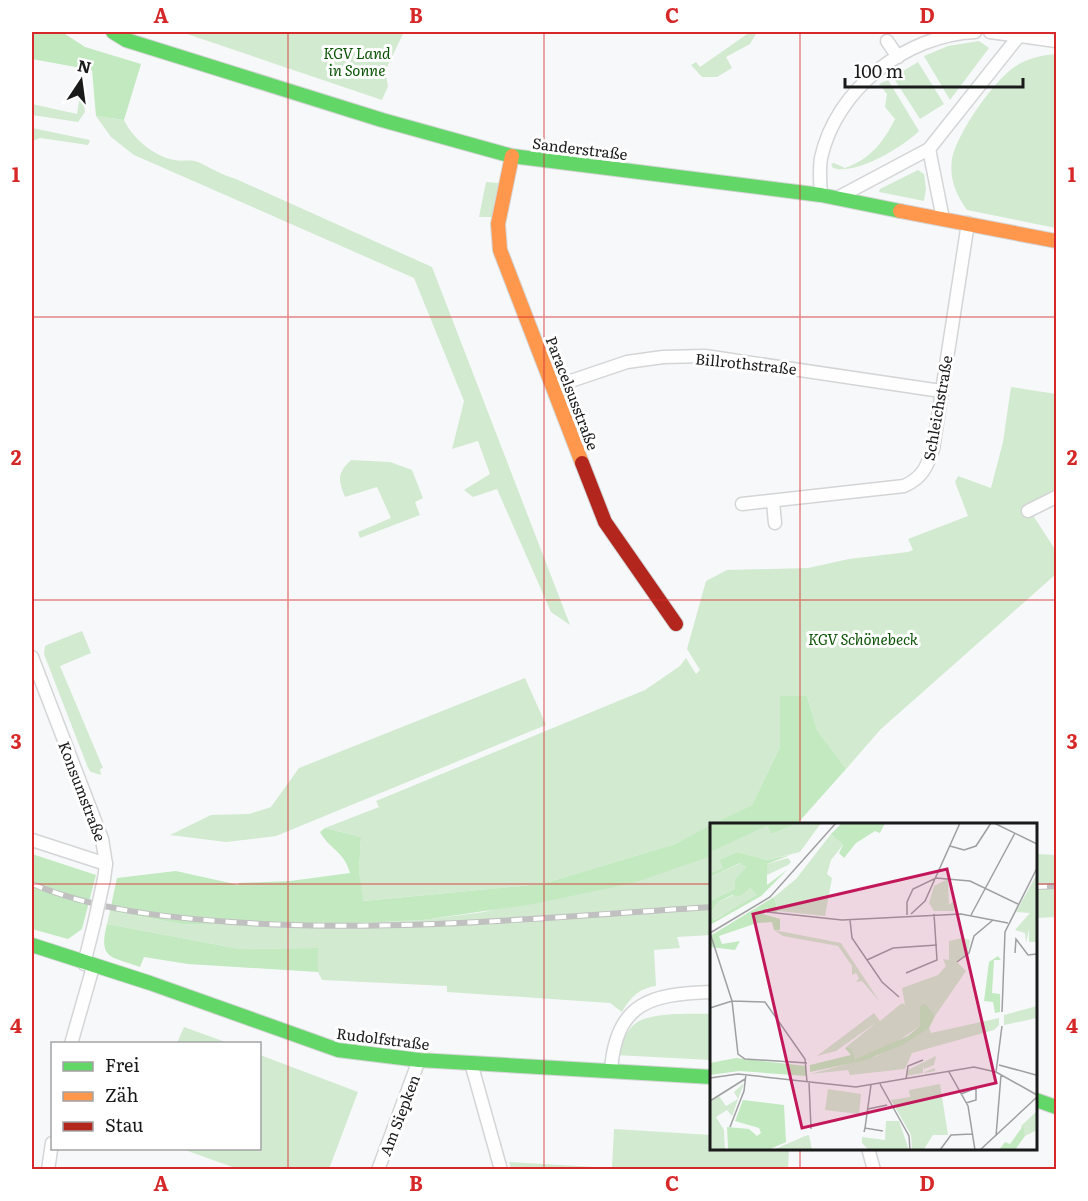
<svg xmlns="http://www.w3.org/2000/svg" width="1088" height="1201" font-family="Literata,serif">
  <style>
    .green { fill: #d2ead0 }
    .forest { fill: #c2e9bf }
    .lines { fill: none; stroke-linecap: round; stroke-linejoin: round }
    .street-casing { stroke: #d4d5d6; stroke-width: 15 }
    .fast-casing { stroke: #d4d5d6; stroke-width: 16 }
    .slow-casing { stroke: #d4d5d6; stroke-width: 16 }
    .jam-casing { stroke: #d4d5d6; stroke-width: 16 }
    .street { stroke: #fefefe; stroke-width: 12 }
    .fast { stroke: #63d668; stroke-width: 14 }
    .slow { stroke: #ff974d; stroke-width: 14 }
    .jam { stroke: #b3261e; stroke-width: 14 }
    .rail-casing { stroke: #c0c0c1; stroke-width: 6 }
    .rail { stroke: #fff; stroke-width: 4; stroke-dasharray: 11; stroke-linecap: butt }
    .street-bridge-casing { stroke: #d4d5d6; stroke-width: 15; stroke-linecap: butt }
    .street-bridge { stroke: #fefefe; stroke-width: 12 }
    .grid { fill: none; stroke: #d62828; stroke-width: 1.5; stroke-opacity: 0.55 }
    .labels { text-anchor: middle; dominant-baseline: central; stroke-width: 6; stroke-linejoin: round; paint-order: stroke }
    .park-label { font-size: 15px; font-style: italic; fill: #0b5305; stroke: #fff }
    .street-label { font-size: 15px; fill: #1a1a1b; stroke: #fff }
    .inset-road { fill: none; stroke: #9f9fa1; stroke-width: 1.5 }
    .view { fill: #c2185b; fill-opacity: 0.15; stroke: #c2185b; stroke-width: 3 }
    .inset-edge { fill: none; stroke: #1a1a1b; stroke-width: 3 }
    .neatline { fill: none; stroke: #d62828; stroke-width: 2 }
    .grid-label { font-size: 20px; text-anchor: middle; font-weight: bold; fill: #d62828 }
  </style>
  <rect width="100%" height="100%" fill="#f7f8fa"/>
  <g class="green">
    <path d="M181 32H404L385 71 388 86 382 100Z"/>
    <path d="M750 32H757L750 44 726 57 732 68 717 77H702L691 65 696 62 700 67Z"/>
    <path d="M979 41 989 48 950 100 924 56 948 46Z"/>
    <path d="M1056 54V228L967 210C956 195 949 178 952 159 956 135 993 82 1013 68 1025 59 1041 55 1056 54Z"/>
    <path d="M918 62 944 104 920 119 893 77Z"/>
    <path d="M888 80 919 131C903 147 855 176 833 168L831 164 834 163 845 168C870 159 883 143 895 119L885 107 887 94 879 84Z"/>
    <path d="M81 88 85 112 78 122 32 115V104L77 114Z"/>
    <path d="M96 116 124 120C133 139 154 156 174 160 182 162 190 159 198 162 211 168 222 175 236 179L432 267 570 625 551 612 497 489 473 497 464 490 490 474 478 441 452 449 464 401 414 278 134 155 111 137Z"/>
    <path d="M32 128 90 140 88 145 40 138 32 141Z"/>
    <path d="M918 170 924 174 926 189 924 201 879 192 880 189Z"/>
    <path d="M486 182 499 183 492 217H479Z"/>
    <path d="M1011 387 1056 394V494L1029 509 1056 551V574L881 729 846 769 817 730 807 696H780V747L752 805 675 844 542 884 362 901 359 871 361 837 325 828 379 807 376 801 645 690 680 666 686 658 696 674 700 670 687 649 706 581 727 570 808 568 849 559 908 552 913 550 908 539 968 516 955 482 958 476 991 488 1003 442Z"/>
    <path d="M351 460 390 462 412 470 423 498 415 502 420 515 360 538 358 532 391 518 377 487 345 497C338 480 337 473 351 460Z"/>
    <path d="M82 631 91 653 60 666 103 768 100 769 101 775 91 772 88 768 44 654 45 646 49 644Z"/>
    <path d="M525 678 546 725 276 836 226 842 170 835 211 815 249 814 271 807 299 768Z"/>
    <path d="M1036 854 1056 855V917L1036 918Z"/>
    <path d="M711 855V935L677 937 680 948 654 950 656 986C638 989 631 997 622 1012L610 1003 447 992V986L322 980 318 972V948L240 949 107 924 110 911 182 924H339L423 920 484 912Z"/>
    <path d="M711 1014V1060L616 1055C621 1044 626 1030 636 1023 651 1012 693 1014 711 1014Z"/>
    <path d="M184 1027 228 1043H177Z"/>
    <path d="M260 1055 358 1092 329 1169H238L182 1149 260 1148Z"/>
    <path d="M614 1129 711 1135 712 1148 789 1149 788 1169H511L509 1162 612 1168Z"/>
  </g>
  <g class="forest">
    <path d="M32 32H62L85 47 141 64 124 120 96 116 92 70 32 59Z"/>
    <path d="M780 696H807L817 730 846 769 797 824H713L752 805 780 747Z"/>
    <path d="M711 825V856L633 883 533 904 423 920 339 924H182L110 911 117 878 176 871 239 885 238 883 290 881 350 873C344 851 330 850 320 832L325 828 361 837 359 871 363 901 542 884 675 844Z"/>
    <path d="M32 854 96 875 82 929 68 939 32 929Z"/>
    <path d="M107 924 240 949 318 948V972L188 964 144 957 140 967C111 956 98 960 107 924Z"/>
  </g>
  <g class="lines">
    <g class="street-casing">
      <g id="street">
        <path d="M990 32 1056 41"/>
        <path d="M887 41 898 57"/>
        <path d="M929 149 943 219"/>
        <path d="M821 195C820 183 819 170 821 158 836 89 906 35 975 32"/>
        <path d="M837 198 929 149 1022 32"/>
        <path d="M553 387 627 362 663 357 705 356 941 391"/>
        <path d="M773 502 775 523"/>
        <path d="M742 504 904 486C922 478 927 467 933 449L968 223"/>
        <path d="M1028 511 1056 497"/>
        <path d="M32 657 102 839 106 864 104 879"/>
        <path d="M32 840 106 864"/>
        <path d="M84 964 94 924"/>
        <path d="M71 1044 93 967"/>
        <path d="M471 1063 501 1170"/>
        <path d="M611 1070C616 1002 651 994 712 992"/>
        <path d="M868 1148 874 1170"/>
        <path d="M48 1170 52 1143"/>
        <path d="M378 1170 419 1060"/>
      </g>
    </g>
    <g class="fast-casing">
      <g id="fast">
        <path d="M113 32 126 40 382 120 512 156 821 195 900 211"/>
        <path d="M32 945 150 983 338 1050 419 1060 712 1077"/>
        <path d="M1036 1100 1056 1107"/>
      </g>
    </g>
    <g class="slow-casing">
      <g id="slow">
        <path d="M512 156 498 224 500 250 582 463"/>
        <path d="M900 211 1056 241"/>
      </g>
    </g>
    <g class="jam-casing">
      <path id="jam" d="M582 463 605 522 676 624"/>
    </g>
    <use href="#street" class="street"/>
    <use href="#fast" class="fast"/>
    <use href="#slow" class="slow"/>
    <use href="#jam" class="jam"/>
    <g class="rail-casing">
      <g id="rail">
        <path d="M32 884C96 910 162 917 231 922 391 933 552 917 712 907"/>
        <path d="M1036 887 1056 886"/>
      </g>
    </g>
    <use href="#rail" class="rail"/>
    <g class="street-bridge-casing">
      <path id="street-bridge" d="M94 924 104 879"/>
    </g>
    <use href="#street-bridge" class="street-bridge"/>
  </g>
  <path class="grid" d="M288 32V1170M544 32V1170M800 32V824M32 317H1056M32 600H1056M32 884H712M1036 884H1056M800 1148V1170"/>
  <g class="labels">
    <g class="park-label">
      <text x="357" y="52">KGV Land<tspan x="357" dy="17">in Sonne</tspan></text>
      <text x="863" y="638">KGV Schönebeck</text>
    </g>
    <g class="street-label">
      <text transform="translate(580 148) rotate(7)">Sanderstraße</text>
      <text transform="translate(746 363) rotate(6)">Billrothstraße</text>
      <text transform="translate(573 393) rotate(69)">Paracelsusstraße</text>
      <text transform="translate(937 408) rotate(-80)">Schleichstraße</text>
      <text transform="translate(83 791) rotate(69)">Konsumstraße</text>
      <text transform="translate(383 1038) rotate(7)">Rudolfstraße</text>
      <text transform="translate(399 1115) rotate(-69)">Am Siepken</text>
    </g>
  </g>
  <g transform="translate(710 823)">
    <rect width="327" height="327" fill="#f7f8fa"/>
    <path d="M88 0H111L90 29 57 37 28 29 13 45 0 50V29L7 25 57 3 62 11ZM121 11 133 22 121 37 117 51 122 55 115 93 68 88 64 74 86 56ZM78 35 81 39 78 42 57 52V41ZM31 40 36 44 26 56 25 66 0 78V54ZM327 51 326 119H319V106L316 120 315 110 305 107 320 90 306 89ZM238 56 239 82 245 76 244 88H224L219 80 224 63ZM40 65 47 72 44 75 3 97 0 91 8 79ZM64 107 131 120 170 179 152 158 146 159 149 155 146 150 142 152V143L128 123 73 113ZM252 115 260 117 258 129 247 139 256 148 225 193 211 183 210 203 176 226 144 236 141 225H135L167 199 126 228 107 233 164 190 170 198 192 180 195 182 192 165 228 152 236 143 233 136 239 137V118ZM327 183V195L294 202V192ZM289 195V202L284 207 202 230 195 246 140 252 138 247 100 251 167 233 219 205 221 210ZM226 233 224 242 214 246 215 249 225 245V248L215 250 213 243V250L196 253 198 247ZM34 260 22 293 17 287 6 294 14 307 15 327H0V279L9 273 16 283 28 276 24 269ZM230 261 238 312H223L214 326 202 327 201 312 181 277 200 274 199 267ZM118 266 151 271 149 291 115 287ZM327 288V307L315 313 311 303ZM176 298H189L199 327H159L152 320V314L175 317ZM99 312 102 327H63L95 313Z" fill="#d2ead0"/>
    <path d="M0 0H88L62 11 57 3 0 29ZM132 0 139 1 175 0 170 10 165 8 146 20 134 35 129 30 133 22 121 11ZM28 29 57 37 80 32 57 41V62L77 47 51 73 0 102V92L4 97 47 72 40 65 30 73 22 72 8 79 0 91V78L25 66V57L36 44 30 40 0 54V50L13 45 10 37ZM64 74 68 88 64 90 57 85 53 91 70 96V107H64L62 99 47 100 9 113 12 121 30 118 25 127 0 124V113ZM288 133 291 137H284L282 170 290 171V189L285 190 283 179 274 178 279 139ZM215 181 225 193 219 205 192 222 156 237 100 249V242L141 232 135 225H141L145 236 198 213 210 203V183ZM26 235 96 243V253L29 248 0 252V240ZM33 277 74 282 76 319 58 327H18L17 304 39 306 47 313 51 310 49 305 25 298ZM313 303 315 313 305 327H289L295 319 300 321Z" fill="#c2e9bf"/>
    <path class="inset-road" d="M284 0 327 21M240 23 254 27 266 23 281 0M57 89 132 97 251 91 298 100M201 91 215 78 250 0M197 92V79L203 66 226 55 260 58 308 81M261 92 305 10M140 97 142 115 172 159 189 174M0 110 22 178 28 231 35 236 97 240M0 110 60 74 126 0M305 130 306 116 318 132 327 131M157 137 183 125 227 122M247 139 259 130 264 113 283 97M196 150 227 137 224 91M0 185 22 178 55 179 95 236 97 259M292 189 295 109 327 45M292 203 286 249 327 272M289 242 326 252M239 249 258 283 265 327M0 255 28 251 146 264 264 244 286 249M196 256 198 243 213 237M99 259 101 306M170 261 199 313 200 327M251 271 266 265V277L256 280M0 278 35 256M158 286 177 282M20 304 34 268 36 251M155 305 161 262M154 309 155 305 173 308M286 313 291 252M230 327 241 312 262 311M270 327 327 274"/>
    <path class="view" d="M237 46 286 260 92 305 43 91Z"/>
    <rect width="327" height="327" class="inset-edge"/>
  </g>
  <rect width="1088" height="1201" fill="none" stroke="#ffffff" stroke-width="66"/>
  <rect x="51" y="1042" width="210" height="108" fill="#ffffff" stroke="#a3a3a4" stroke-width="1.5"/>
  <rect x="63" y="1062" width="30" height="9" fill="#63d668" stroke="#a3a3a4" stroke-width="1.5"/>
  <text x="105" y="1072" font-size="18" fill="#1a1a1b">Frei</text>
  <rect x="63" y="1092" width="30" height="9" fill="#ff974d" stroke="#a3a3a4" stroke-width="1.5"/>
  <text x="105" y="1102" font-size="18" fill="#1a1a1b">Zäh</text>
  <rect x="63" y="1122" width="30" height="9" fill="#b3261e" stroke="#a3a3a4" stroke-width="1.5"/>
  <text x="105" y="1132" font-size="18" fill="#1a1a1b">Stau</text>
  <g transform="translate(81 81) rotate(13)" stroke="#ffffff" stroke-width="4.5" paint-order="stroke">
  <path d="M0-4.5L10 22L0 15L-10 22Z" fill="#1a1a1b"/>
  <text y="-9" font-size="16" font-weight="bold" text-anchor="middle" fill="#1a1a1b">N</text>
  </g>
  <path d="M845 78v9h178v-9" fill="none" stroke="#1a1a1b" stroke-width="3"/>
  <text x="854" y="78" font-size="18" fill="#1a1a1b" stroke="#ffffff" stroke-width="4.5" paint-order="stroke">100 m</text>
  <rect x="33" y="33" width="1022" height="1135" class="neatline"/>
  <g class="grid-label">
    <text x="161" y="23">A</text>
    <text x="416" y="23">B</text>
    <text x="672" y="23">C</text>
    <text x="927" y="23">D</text>
    <text x="16" y="182">1</text>
    <text x="1072" y="182">1</text>
    <text x="16" y="465">2</text>
    <text x="1072" y="465">2</text>
    <text x="16" y="749">3</text>
    <text x="1072" y="749">3</text>
    <text x="16" y="1033">4</text>
    <text x="1072" y="1033">4</text>
    <text x="161" y="1191">A</text>
    <text x="416" y="1191">B</text>
    <text x="672" y="1191">C</text>
    <text x="927" y="1191">D</text>
  </g>
</svg>
